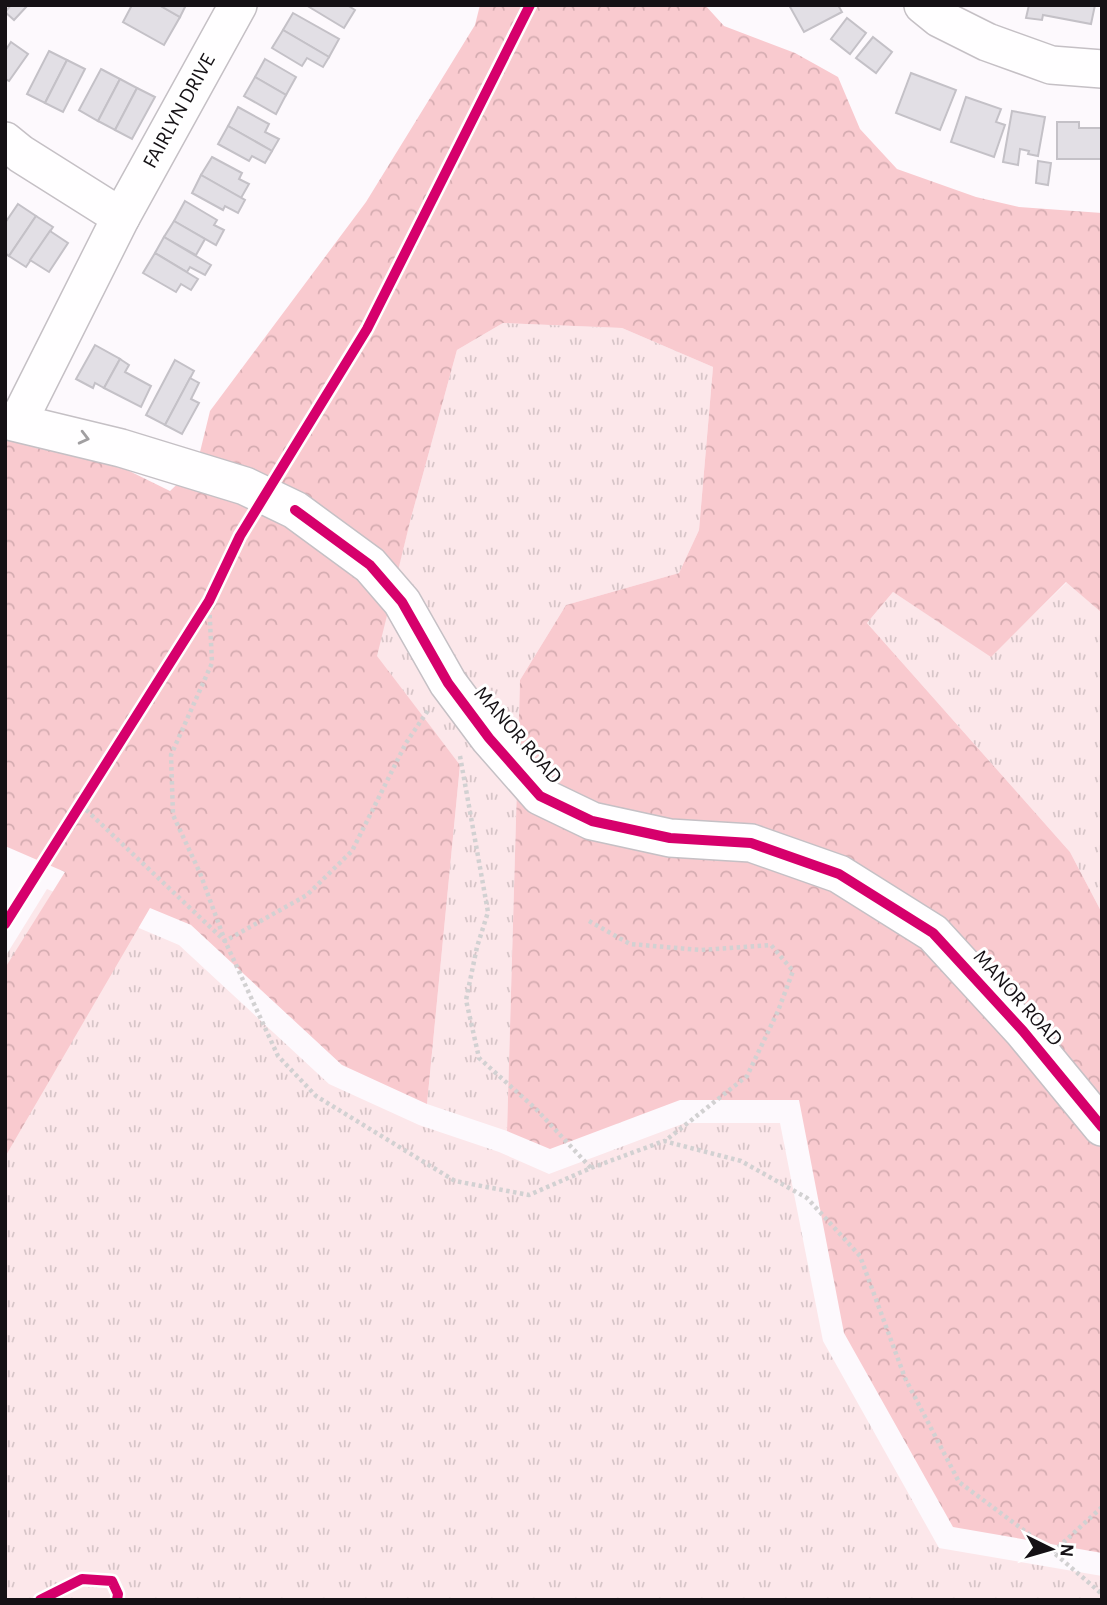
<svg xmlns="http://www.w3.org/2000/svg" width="1107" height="1605" font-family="'Alegreya Sans',sans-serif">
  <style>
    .grass { fill: url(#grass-tufts) }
    .forest { fill: url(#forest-crowns) }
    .building { fill: #e2dfe5; stroke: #c4c1c7; stroke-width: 2 }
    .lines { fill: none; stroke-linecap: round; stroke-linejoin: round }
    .minor-casing { stroke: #c5c0c5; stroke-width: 40 }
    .path { stroke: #d2d1d2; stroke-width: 4.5; stroke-dasharray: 3.5 3.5; stroke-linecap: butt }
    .minor { stroke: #fffeff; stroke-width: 37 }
    .cycleway-casing { stroke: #fff; stroke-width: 15 }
    .cycleway { stroke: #d6006c; stroke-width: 10 }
    .oneway { stroke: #a19fa1 }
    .labels { text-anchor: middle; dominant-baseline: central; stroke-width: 6; stroke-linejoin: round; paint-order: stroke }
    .street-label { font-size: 21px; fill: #151115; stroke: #fff }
  </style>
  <defs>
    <pattern id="grass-tufts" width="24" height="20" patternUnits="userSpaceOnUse" patternTransform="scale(1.75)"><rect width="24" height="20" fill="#fce7ea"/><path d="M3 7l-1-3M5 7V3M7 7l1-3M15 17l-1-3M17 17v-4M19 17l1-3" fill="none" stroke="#d7c5c8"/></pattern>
    <pattern id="forest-crowns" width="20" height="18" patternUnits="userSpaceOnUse" patternTransform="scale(1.75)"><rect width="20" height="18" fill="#f9cacf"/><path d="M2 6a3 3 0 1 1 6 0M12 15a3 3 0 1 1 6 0" fill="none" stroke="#d5acb1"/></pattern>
  </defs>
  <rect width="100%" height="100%" fill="#fdf9fd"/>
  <g class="grass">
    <path d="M503 323 622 328 713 367 699 530 679 573 566 605 520 680 507 1131 427 1104 460 765 376 656 411 518 457 350Z"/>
    <path d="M1067 582 1102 613V913L1070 852 867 623 893 592 991 656Z"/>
    <path d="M47 889 179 945 329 1084 419 1125 499 1152 549 1174 685 1123H780L823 1341 939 1548 1102 1576V1600H5V957Z"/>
  </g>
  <path class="forest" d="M480 5H705L724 26 795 53 838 77 860 129 897 169 976 197 1019 207 1102 213V613L1066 582 991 657 893 592 867 623 1070 852 1102 913V1553L953 1527 844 1333 799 1100H680L550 1149 507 1131 520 680 566 605 679 573 699 530 713 367 622 328 503 323 457 350 411 518 377 656 460 765 427 1104 342 1065 191 925 150 908 5 1157V968L65 872 5 846V439L113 463 170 491 207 456 200 452 210 411 366 202 475 25Z"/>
  <g class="building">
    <path d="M11 5H28L14 20 5 12Z"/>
    <path d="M132 5H159L180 17 164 45 123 22Z"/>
    <path d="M159 5H186L180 17Z"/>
    <path d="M306 5H347L355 10 344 28Z"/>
    <path d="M789 5H838L842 12 804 32Z"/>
    <path d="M1029 5H1095L1091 24 1043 15 1042 20 1026 18Z"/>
    <path d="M293 13 339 39 329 57 283 30Z"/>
    <path d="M847 18 866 33 850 54 831 39Z"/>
    <path d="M283 30 329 57 323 67 307 58 302 66 272 48Z"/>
    <path d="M873 37 892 52 876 73 856 58Z"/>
    <path d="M11 42 28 54 9 81 5 79V51Z"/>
    <path d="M49 51 67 60 45 103 27 94Z"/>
    <path d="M265 59 296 77 286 95 255 77Z"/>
    <path d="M67 60 85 69 63 112 45 103Z"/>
    <path d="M101 69 120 79 98 121 79 110Z"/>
    <path d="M911 73 956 90 940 130 896 113Z"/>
    <path d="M255 77 286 95 276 114 244 96Z"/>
    <path d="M120 79 137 88 115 130 98 121Z"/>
    <path d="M137 88 155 97 132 139 115 130Z"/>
    <path d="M966 97 1001 109 996 122 1005 125 994 157 951 142Z"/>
    <path d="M238 107 269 124 265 132 279 139 272 151 228 126Z"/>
    <path d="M1012 111 1045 117 1038 156 1028 154 1029 151 1020 149 1018 165 1003 162Z"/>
    <path d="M1057 122H1079V128H1102V187L1101 159H1057Z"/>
    <path d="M228 126 272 151 265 163 252 156 249 161 218 144Z"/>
    <path d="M212 157 242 173 239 179 249 184 241 198 201 175Z"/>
    <path d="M1038 161 1051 163 1048 185 1036 183Z"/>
    <path d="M201 175 245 200 238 213 225 206 223 210 192 193Z"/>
    <path d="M185 201 217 220 214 225 224 230 216 245 174 221Z"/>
    <path d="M18 204 36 216 9 256 5 253V223Z"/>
    <path d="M36 216 53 227 26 267 9 256Z"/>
    <path d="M174 221 205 239 196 255 164 237Z"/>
    <path d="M50 231 68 243 49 272 30 260Z"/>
    <path d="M164 237 211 265 205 275 190 267 187 272 155 253Z"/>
    <path d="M155 253 198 279 191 290 181 284 176 292 143 273Z"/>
    <path d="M95 345 120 359 104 388 95 383 93 388 76 379Z"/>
    <path d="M120 359 129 365 125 372 151 386 141 407 104 388Z"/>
    <path d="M175 360 194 371 165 425 146 415Z"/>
    <path d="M190 378 199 383 191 399 199 403 182 434 165 425Z"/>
  </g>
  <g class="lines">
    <g class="minor-casing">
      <g id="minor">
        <path d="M923 5 939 18 987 42 1051 65 1102 69"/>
        <path d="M5 141 21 154 121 217"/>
        <path d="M5 420 121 448 245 486 295 510 370 565 402 602 448 683 489 738 540 796 592 821 670 838 751 843 839 874 933 933 1023 1031 1102 1127"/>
        <path d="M18 422 121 217 238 5"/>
      </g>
    </g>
    <g class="path">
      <path d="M209 601 212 663 171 755 173 815 200 873 225 941 278 1056 316 1096 455 1181 529 1195 591 1168 664 1141 741 1161 807 1198 860 1256 905 1378 959 1482 1053 1552 1102 1594"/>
      <path d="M460 756 488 912 477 947 466 1000 479 1058 536 1109 591 1168"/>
      <path d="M81 805 225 941 307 895 352 851 406 743 429 709"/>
      <path d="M589 921 630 944 700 950 771 945 793 971 778 1011 747 1076 665 1141"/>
      <path d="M1053 1552 1102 1507"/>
    </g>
    <use href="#minor" class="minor"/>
    <g class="cycleway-casing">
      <g id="cycleway">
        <path d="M295 510 370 565 402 602 448 683 489 738 540 796 592 821 670 838 751 843 839 874 933 933 1023 1031 1102 1127"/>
        <path d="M5 924 209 601 240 536 367 329 530 5"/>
        <path d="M40 1600 82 1579 112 1581 118 1594 117 1600"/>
      </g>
    </g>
    <use href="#cycleway" class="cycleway"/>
  </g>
  <defs><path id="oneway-chevron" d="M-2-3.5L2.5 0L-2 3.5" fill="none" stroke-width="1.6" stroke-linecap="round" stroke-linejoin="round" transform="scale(1.75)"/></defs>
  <use class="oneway" href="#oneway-chevron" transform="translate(84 438) rotate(14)"/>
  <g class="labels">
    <g class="street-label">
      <text transform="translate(179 111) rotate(-61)">FAIRLYN DRIVE</text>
      <text transform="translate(518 735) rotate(49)">MANOR ROAD</text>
      <text transform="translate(1018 998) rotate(48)">MANOR ROAD</text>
    </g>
  </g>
  <rect width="1107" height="1605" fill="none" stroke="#151115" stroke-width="14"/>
  <g transform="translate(1051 1549) rotate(95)" stroke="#ffffff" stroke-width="5" paint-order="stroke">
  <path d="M0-5L12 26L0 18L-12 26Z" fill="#151115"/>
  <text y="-10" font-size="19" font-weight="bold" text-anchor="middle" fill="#151115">N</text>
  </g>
</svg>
